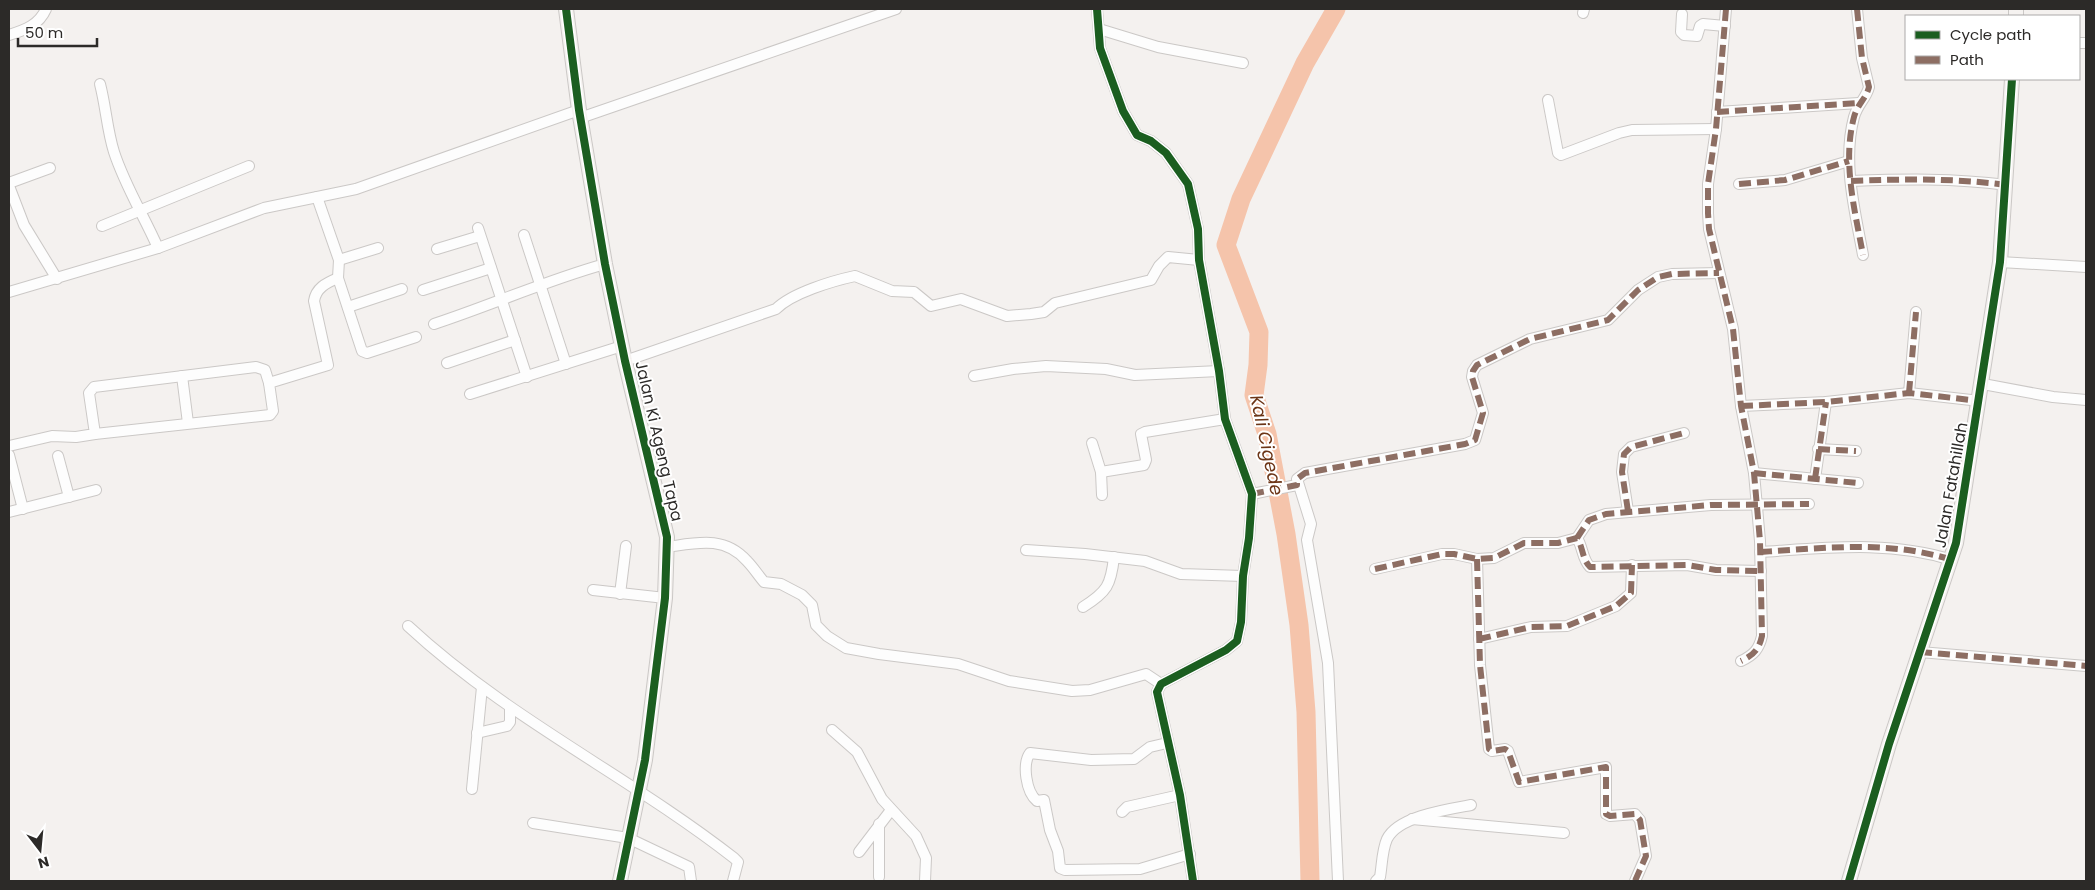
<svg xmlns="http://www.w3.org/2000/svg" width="2095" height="890" font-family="Poppins,sans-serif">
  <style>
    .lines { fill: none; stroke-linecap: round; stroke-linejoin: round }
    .river { stroke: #f5c4ab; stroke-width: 19 }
    .street-casing { stroke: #cbc8c6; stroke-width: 12 }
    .secondary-casing { stroke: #cbc8c6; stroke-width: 16 }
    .street { stroke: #fdfdfd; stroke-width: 10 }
    .secondary { stroke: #f5f2f0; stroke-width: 14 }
    .quiet { stroke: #8d6e63; stroke-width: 6; stroke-dasharray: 12 6; stroke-linecap: butt }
    .cycleway-casing { stroke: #fff; stroke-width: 11 }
    .cycleway { stroke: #1b5e20; stroke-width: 8 }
    .labels { text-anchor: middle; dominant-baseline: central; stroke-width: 4; stroke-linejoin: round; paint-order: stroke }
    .street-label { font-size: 16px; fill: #2c2a28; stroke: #fff }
    .water-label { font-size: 18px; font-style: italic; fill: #6c3517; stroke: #fff }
  </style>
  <rect width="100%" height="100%" fill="#f4f1ef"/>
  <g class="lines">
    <path class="river" d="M1310 881 1306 712 1299 625 1286 534 1267 434 1254 395 1258 365 1259 332 1226 245 1241 199 1305 63 1336 9"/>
    <g class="street-casing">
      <g id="street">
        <path d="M1097 9 1100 48 1123 111 1137 135 1151 141 1166 153 1188 184 1198 229 1199 260 1219 371 1225 419 1252 494 1249 538 1243 576 1241 622 1237 641 1226 650 1161 684 1157 692 1180 795 1193 881"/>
        <path d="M1726 9 1716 129 1708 184V213L1709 229 1733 329 1741 406 1754 473 1760 541 1762 636C1759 649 1754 655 1741 661"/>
        <path d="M1857 9 1862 58 1869 87C1866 99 1858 103 1854 117 1842 162 1855 211 1863 255"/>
        <path d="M1583 13 1584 9"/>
        <path d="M1682 14 1681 32 1684 35 1697 36 1700 26 1703 24 1725 26"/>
        <path d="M1099 29 1158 47 1243 63"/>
        <path d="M9 35C25 30 39 25 46 9"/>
        <path d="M2079 43H2086"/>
        <path d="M100 84C106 107 107 130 114 152 125 186 144 216 158 248"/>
        <path d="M1548 100 1558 153 1561 155 1619 133 1632 130 1716 129"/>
        <path d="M1717 112 1859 103"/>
        <path d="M580 118 896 9"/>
        <path d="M1851 181C1905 179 1952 178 2007 185"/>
        <path d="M9 183 50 168"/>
        <path d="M1739 184 1785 180 1849 161"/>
        <path d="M9 186 24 225 57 279"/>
        <path d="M317 197 339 260 338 278 362 351 367 353 416 337"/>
        <path d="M102 226 249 166"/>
        <path d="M478 228 527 377"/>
        <path d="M524 235 566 364"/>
        <path d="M437 249 480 236"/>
        <path d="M339 260 378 248"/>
        <path d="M2000 262 2086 267"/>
        <path d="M423 290 491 268"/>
        <path d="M9 292 158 248 264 208 356 189 579 110"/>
        <path d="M348 307 402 289"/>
        <path d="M434 324C492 305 547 280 605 264"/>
        <path d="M625 361 776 309C792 293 832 281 855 276L892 291 914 292 931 306 961 299 1007 316 1031 314 1044 312 1055 303 1151 280 1159 266 1168 257 1199 260"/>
        <path d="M447 363 515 340"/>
        <path d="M182 376 188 423"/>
        <path d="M974 376 1013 369 1046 366 1106 369 1135 375 1219 371"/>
        <path d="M1983 384 2053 397 2086 400"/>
        <path d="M1909 393 1916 312"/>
        <path d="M470 394 622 346"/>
        <path d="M1741 406 1826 402 1909 393 1980 401"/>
        <path d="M95 434 270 415 273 411 269 383 328 365 314 301C316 288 326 283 338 278"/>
        <path d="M1092 443 1101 472 1102 495"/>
        <path d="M9 446 52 436 76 437 95 434 89 393 94 387 256 367 265 370 269 383"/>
        <path d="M1818 449 1856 451"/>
        <path d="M9 455 23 509"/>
        <path d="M58 456 69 497"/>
        <path d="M1101 472 1144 465 1146 460 1141 434 1145 432 1225 419"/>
        <path d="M1754 473 1858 483"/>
        <path d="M1815 479 1826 402"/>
        <path d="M1252 494 1297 485"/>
        <path d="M1628 511 1622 472 1624 454 1631 447 1684 433"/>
        <path d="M9 512 96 490"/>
        <path d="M1577 538 1589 520 1606 514 1711 505 1809 504"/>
        <path d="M667 547C696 543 724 535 747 561 753 567 758 575 764 582L781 584 802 595 812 605 816 625 827 636 846 648 879 654 958 664 1009 681 1072 691 1090 690 1146 674 1161 684"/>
        <path d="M1026 550 1085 554 1145 561 1181 574 1243 576"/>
        <path d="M1760 552C1825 548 1890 540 1952 560"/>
        <path d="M1477 559 1480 665 1489 749 1492 751 1505 749 1508 751 1519 782 1606 767V814L1610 816 1635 814 1640 820 1646 856 1635 881"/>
        <path d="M1375 569 1442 554H1454L1477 559 1494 558 1524 543H1558L1577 538C1583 547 1582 559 1590 567L1687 565 1716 570 1761 571"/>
        <path d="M593 590 665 598"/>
        <path d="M620 594 626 546"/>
        <path d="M1083 607C1107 592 1111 585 1114 557"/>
        <path d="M408 626C507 718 629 776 734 858L738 862 733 881"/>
        <path d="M1479 639 1531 627 1567 626 1616 606 1631 593 1632 565"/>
        <path d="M1920 652 2086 666"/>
        <path d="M832 730 857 752 882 799 916 836 926 858 925 881"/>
        <path d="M477 733 507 726 510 722V708"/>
        <path d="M1167 743 1150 747 1134 759 1091 760 1030 753C1022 764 1026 792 1037 801L1044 800 1050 830 1058 851 1060 868 1065 870 1140 869 1190 854"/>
        <path d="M472 789 482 687"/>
        <path d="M1122 812 1127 807 1180 795"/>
        <path d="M1412 819 1564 833"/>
        <path d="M533 823 628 838 689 867 691 881"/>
        <path d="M879 824V877"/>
        <path d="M859 852 891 810"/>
        <path d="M1338 881 1328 663 1307 540 1311 524 1297 479 1305 473 1465 444 1475 440 1483 413 1472 377 1473 371 1477 365 1530 339 1608 320 1638 290 1658 277 1672 274 1719 273"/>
        <path d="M1376 881 1380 877C1382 866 1382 850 1387 839 1398 816 1449 809 1471 805"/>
      </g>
    </g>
    <g class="secondary-casing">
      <g id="secondary">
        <path d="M566 9 579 110 605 264 625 361 667 537 665 598 645 760 620 881"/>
        <path d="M2016 16V9"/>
        <path d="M1849 881 1889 744 1956 543 2000 262 2012 79"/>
      </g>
    </g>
    <use href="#street" class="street"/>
    <use href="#secondary" class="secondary"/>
    <g class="quiet">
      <path d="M1726 9 1716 129 1708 184V213L1709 229 1733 329 1741 406 1754 473 1760 541 1762 636C1759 649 1754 655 1741 661"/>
      <path d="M1857 9 1862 58 1869 87C1866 99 1858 103 1854 117 1842 162 1855 211 1863 255"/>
      <path d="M1717 112 1859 103"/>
      <path d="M1851 181C1905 179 1952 178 2007 185"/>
      <path d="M1739 184 1785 180 1849 161"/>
      <path d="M1909 393 1916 312"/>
      <path d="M1741 406 1826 402 1909 393 1980 401"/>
      <path d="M1818 449 1856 451"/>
      <path d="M1754 473 1858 483"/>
      <path d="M1815 479 1826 402"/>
      <path d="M1252 494 1297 485V479L1305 473 1465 444 1475 440 1483 413 1472 377 1473 371 1477 365 1530 339 1608 320 1638 290 1658 277 1672 274 1719 273"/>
      <path d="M1628 511 1622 472 1624 454 1631 447 1684 433"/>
      <path d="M1577 538 1589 520 1606 514 1711 505 1809 504"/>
      <path d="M1760 552C1825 548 1890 540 1952 560"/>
      <path d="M1477 559 1480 665 1489 749 1492 751 1505 749 1508 751 1519 782 1606 767V814L1610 816 1635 814 1640 820 1646 856 1635 881"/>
      <path d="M1375 569 1442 554H1454L1477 559 1494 558 1524 543H1558L1577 538C1583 547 1582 559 1590 567L1687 565 1716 570 1761 571"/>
      <path d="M1479 639 1531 627 1567 626 1616 606 1631 593 1632 565"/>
      <path d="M1920 652 2086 666"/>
    </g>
    <g class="cycleway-casing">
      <g id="cycleway">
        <path d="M566 9 579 110 605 264 625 361 667 537 665 598 645 760 620 881"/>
        <path d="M1097 9 1100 48 1123 111 1137 135 1151 141 1166 153 1188 184 1198 229 1199 260 1219 371 1225 419 1252 494 1249 538 1243 576 1241 622 1237 641 1226 650 1161 684 1157 692 1180 795 1193 881"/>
        <path d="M1849 881 1889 744 1956 543 2000 262 2012 79"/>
      </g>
    </g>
    <use href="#cycleway" class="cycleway"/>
  </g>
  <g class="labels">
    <g class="street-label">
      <text transform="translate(659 441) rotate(77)">Jalan Ki Ageng Tapa</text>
      <text transform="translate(1951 485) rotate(-80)">Jalan Fatahillah</text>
    </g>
    <g class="water-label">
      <text transform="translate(1267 445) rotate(78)">Kali Cigede</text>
    </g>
  </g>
  <rect width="2095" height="890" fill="none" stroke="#2c2a28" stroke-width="20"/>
  <rect x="1905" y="15" width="175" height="65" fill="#ffffff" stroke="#abaaa9"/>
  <rect x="1915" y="31" width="25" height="8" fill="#1b5e20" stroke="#abaaa9"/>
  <text x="1950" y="40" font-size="15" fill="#2c2a28">Cycle path</text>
  <rect x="1915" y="56" width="25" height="8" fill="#8d6e63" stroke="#abaaa9"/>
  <text x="1950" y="65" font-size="15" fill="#2c2a28">Path</text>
  <g transform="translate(40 850) rotate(164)" stroke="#ffffff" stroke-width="4" paint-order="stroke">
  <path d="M0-4L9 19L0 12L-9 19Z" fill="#2c2a28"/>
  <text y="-8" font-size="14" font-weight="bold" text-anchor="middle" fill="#2c2a28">N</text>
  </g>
  <path d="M18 38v8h79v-8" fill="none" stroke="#2c2a28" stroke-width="2.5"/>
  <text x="25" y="38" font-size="15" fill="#2c2a28" stroke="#ffffff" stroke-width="4" paint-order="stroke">50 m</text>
</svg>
